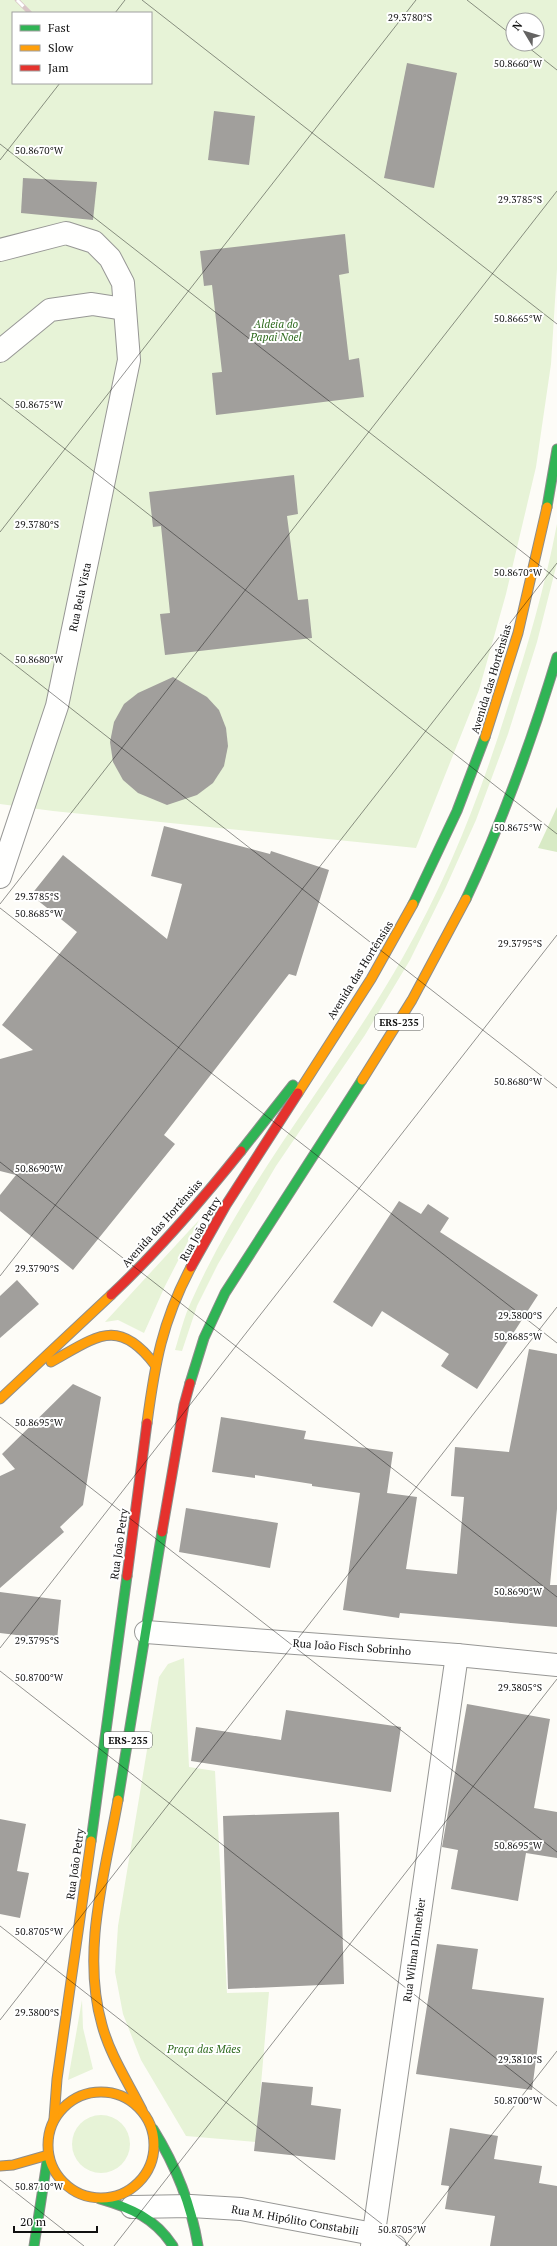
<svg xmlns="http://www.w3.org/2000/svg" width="557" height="2246" font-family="'PT Serif',serif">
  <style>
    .green { fill: #e7f3d7; fill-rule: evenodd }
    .forest { fill: #d8eac5 }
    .building { fill: #a19f9c }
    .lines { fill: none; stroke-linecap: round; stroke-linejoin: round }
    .street-casing { stroke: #979795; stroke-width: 24 }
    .fast-casing { stroke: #8e8d8b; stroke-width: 11 }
    .slow-casing { stroke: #8e8d8b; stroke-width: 11 }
    .jam-casing { stroke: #8e8d8b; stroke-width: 11 }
    .street { stroke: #fffffe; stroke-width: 22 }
    .fast { stroke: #30b455; stroke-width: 9 }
    .slow { stroke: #ff9f0a; stroke-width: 9 }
    .jam { stroke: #e5322d; stroke-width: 9 }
    .rail-casing { stroke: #d9c6c7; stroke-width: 4.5 }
    .rail { stroke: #fff; stroke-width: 3; stroke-dasharray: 9; stroke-linecap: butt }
    .ticks { fill: none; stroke: #111; stroke-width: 1; stroke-opacity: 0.45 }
    .labels { text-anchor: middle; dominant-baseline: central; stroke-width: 4; stroke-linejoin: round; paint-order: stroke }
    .shield { fill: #fff; stroke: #585858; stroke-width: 1 }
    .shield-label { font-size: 10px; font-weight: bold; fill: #111 }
    .park-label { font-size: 11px; font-style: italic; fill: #2f6b1f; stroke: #fff }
    .street-label { font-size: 11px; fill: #111; stroke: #fff }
    .ticks-label { font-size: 10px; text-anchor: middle; fill: #111; stroke: #fff; stroke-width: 4; stroke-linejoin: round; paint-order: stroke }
  </style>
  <rect width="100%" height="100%" fill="#fdfcf7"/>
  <g class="green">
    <path d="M0 0H557V269L551 364 536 467 506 594 479 690 416 848 53 811 0 804ZM13 13H151V83H13ZM513 20H537V44H513Z"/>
    <path d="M557 524V563L537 642 508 734 476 820 445 889 410 960 365 1035 276 1166 218 1264 197 1306 182 1351 175 1350C180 1334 184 1317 191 1302 246 1178 337 1074 403 957 448 878 481 793 508 706 528 646 545 586 557 524Z"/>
    <path d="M199 1220 165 1286 144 1333 118 1320 105 1322Z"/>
    <path d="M184 1658 189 1767 215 1771 227 1993 269 1992 256 2142 186 2136 141 2060 123 2014 115 1972 118 1926 159 1677 168 1664Z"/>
    <path d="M82 2000 83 2028 93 2069 68 2080Z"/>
    <circle cx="101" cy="2144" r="29"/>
  </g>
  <path class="forest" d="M557 807V852L538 848Z"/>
  <g class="building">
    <path d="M407 63 457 73 434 188 384 178Z"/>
    <path d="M214 111 255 116 249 165 208 160Z"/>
    <path d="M23 178 97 182 93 220 21 213Z"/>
    <path d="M345 234 349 273 339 275 349 360 359 358 364 397 216 415 212 373 222 372 212 285 204 286 200 251Z"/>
    <path d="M294 475 298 514 287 516 298 600 308 599 312 638 165 655 160 614 170 613 161 526 153 527 149 492Z"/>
    <path d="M173 677 207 697 219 710 226 728 228 746 224 766 213 783 197 795 167 805 138 793 123 780 113 762 110 742 114 722 124 704 138 693Z"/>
    <path d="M164 826 270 854 271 851 329 870 296 976 289 974 164 1135 175 1144 73 1270 0 1211V1195L16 1175 0 1171V1059L33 1050 2 1025 77 932 31 895 63 855 167 939 182 884 151 876Z"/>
    <path d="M399 1201 421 1214 428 1204 449 1218 440 1232 538 1295 477 1389 441 1366 449 1354 382 1311 372 1327 333 1302Z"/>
    <path d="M17 1280 39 1304 0 1338V1296Z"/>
    <path d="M529 1349 557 1354V1509L550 1585H557V1627L400 1613 399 1618 343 1610 360 1493 312 1486V1484L255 1475V1478L212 1472 221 1417 306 1431 304 1439 393 1452 387 1493 417 1497 406 1569 457 1574 464 1497 451 1496 455 1447 509 1452Z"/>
    <path d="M73 1384 101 1397 83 1505 60 1527 64 1532 0 1588V1476L15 1469 2 1454Z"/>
    <path d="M186 1508 278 1523 270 1568 179 1552Z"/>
    <path d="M0 1592 61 1600 57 1640 0 1633Z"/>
    <path d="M467 1704 550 1719 534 1808 557 1812V1858L526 1853 518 1901 451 1889 458 1850 442 1847Z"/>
    <path d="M286 1710 401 1727 391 1792 191 1761 196 1727 281 1740Z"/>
    <path d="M339 1812 344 1984 228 1989 223 1816Z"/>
    <path d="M0 1819 26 1824 17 1871 29 1873 20 1918 0 1914Z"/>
    <path d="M437 1944 478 1949 472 1989 544 1998 532 2090 416 2074Z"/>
    <path d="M262 2082 313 2087 311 2105 341 2109 335 2160 254 2151Z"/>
    <path d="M450 2128 498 2136 494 2159 542 2166 539 2183 557 2186V2246H490L495 2216 445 2209 449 2186 441 2185Z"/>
  </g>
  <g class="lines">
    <g class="street-casing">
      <g id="street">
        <path d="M0 250 66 233 94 242 110 258 123 283 129 360 57 706 0 877"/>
        <path d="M0 351 50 310 92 304 124 309"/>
        <path d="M146 1632 457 1655 557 1665"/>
        <path d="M132 2207 191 2206 241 2209 373 2234 395 2246"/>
        <path d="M372 2246 457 1655"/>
      </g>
    </g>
    <g class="fast-casing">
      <g id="fast">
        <path d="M547 507 557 449"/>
        <path d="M466 899C503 820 532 740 557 657"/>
        <path d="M413 904 457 811 485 737"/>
        <path d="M241 1151 293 1085"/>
        <path d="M190 1383 204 1338 225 1293 362 1080"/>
        <path d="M118 1800 162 1532"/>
        <path d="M91 1841 127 1576"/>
        <path d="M153 2129C176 2166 191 2203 198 2246"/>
        <path d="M100 2199C131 2208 155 2218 173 2246"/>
        <path d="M34 2246 48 2155"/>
      </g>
    </g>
    <g class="slow-casing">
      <g id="slow">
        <path d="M485 737 518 633 547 507"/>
        <path d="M362 1080 412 1000 466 899"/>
        <path d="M298 1093 371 979 413 904"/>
        <path d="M51 1362C96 1337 118 1316 155 1365"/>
        <path d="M0 1399 111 1295"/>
        <path d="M147 1423C155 1363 162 1322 191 1267"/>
        <path d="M118 1800C105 1873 81 1952 102 2025 110 2055 128 2082 142 2110"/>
        <circle cx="101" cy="2145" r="53"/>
        <path d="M54 2119 57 2079 91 1841"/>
        <path d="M0 2166 13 2165 48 2155"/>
      </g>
    </g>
    <g class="jam-casing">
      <g id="jam">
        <path d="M191 1267 226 1205 298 1093"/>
        <path d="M111 1295C158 1251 201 1201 241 1151"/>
        <path d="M162 1532 184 1405 190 1383"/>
        <path d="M127 1576 147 1423"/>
      </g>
    </g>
    <use href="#street" class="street"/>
    <use href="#fast" class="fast"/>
    <use href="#slow" class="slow"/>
    <use href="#jam" class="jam"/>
    <g class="rail-casing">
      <path id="rail" d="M17 0 30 13"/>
    </g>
    <use href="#rail" class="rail"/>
  </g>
  <path class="ticks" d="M142 0 557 324M467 0 513 36M115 13 125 0M524 44 557 70M0 144 557 579M0 160 60 83M0 398 557 834M0 532 416 0M0 653 557 1088M0 904 557 191M0 908 557 1343M0 1162 557 1597M0 1276 557 563M0 1417 557 1852M0 1648 557 935M0 1671 557 2106M0 1926 410 2246M0 2020 557 1307M0 2180 84 2246M114 2246 557 1679M405 2246 557 2051"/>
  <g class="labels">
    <g class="shield">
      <rect x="375" y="1014" width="48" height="16" rx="3"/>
      <rect x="104" y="1732" width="48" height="16" rx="3"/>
    </g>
    <g class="shield-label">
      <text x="399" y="1022">ERS-235</text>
      <text x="128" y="1740">ERS-235</text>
    </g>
    <g class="park-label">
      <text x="276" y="324">Aldeia do<tspan x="276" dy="13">Papai Noel</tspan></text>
      <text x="204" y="2049">Praça das Mães</text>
    </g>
    <g class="street-label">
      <text transform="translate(80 597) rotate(-78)">Rua Bela Vista</text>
      <text transform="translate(491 679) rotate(-73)">Avenida das Hortênsias</text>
      <text transform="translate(360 970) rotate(-58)">Avenida das Hortênsias</text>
      <text transform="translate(162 1223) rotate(-48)">Avenida das Hortênsias</text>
      <text transform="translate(200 1229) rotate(-61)">Rua João Petry</text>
      <text transform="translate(119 1544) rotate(-82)">Rua João Petry</text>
      <text transform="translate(352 1647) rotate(4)">Rua João Fisch Sobrinho</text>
      <text transform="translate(75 1864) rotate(-82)">Rua João Petry</text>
      <text transform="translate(414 1950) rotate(-82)">Rua Wilma Dinnebier</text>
      <text transform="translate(295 2220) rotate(10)">Rua M. Hipólito Constabili</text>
    </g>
  </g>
  <g class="ticks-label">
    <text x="410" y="21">29.3780°S</text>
    <text x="518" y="67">50.8660°W</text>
    <text x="39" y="154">50.8670°W</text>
    <text x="520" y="203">29.3785°S</text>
    <text x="518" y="322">50.8665°W</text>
    <text x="39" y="408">50.8675°W</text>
    <text x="37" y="528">29.3780°S</text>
    <text x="518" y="576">50.8670°W</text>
    <text x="39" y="663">50.8680°W</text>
    <text x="518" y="831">50.8675°W</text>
    <text x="37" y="900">29.3785°S</text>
    <text x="39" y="917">50.8685°W</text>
    <text x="520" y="947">29.3795°S</text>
    <text x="518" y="1085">50.8680°W</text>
    <text x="39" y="1172">50.8690°W</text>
    <text x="37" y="1272">29.3790°S</text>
    <text x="520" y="1319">29.3800°S</text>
    <text x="518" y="1340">50.8685°W</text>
    <text x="39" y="1426">50.8695°W</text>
    <text x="518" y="1595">50.8690°W</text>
    <text x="37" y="1644">29.3795°S</text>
    <text x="39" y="1681">50.8700°W</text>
    <text x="520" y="1691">29.3805°S</text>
    <text x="518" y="1849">50.8695°W</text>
    <text x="39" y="1935">50.8705°W</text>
    <text x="37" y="2016">29.3800°S</text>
    <text x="520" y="2063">29.3810°S</text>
    <text x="518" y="2104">50.8700°W</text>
    <text x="39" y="2190">50.8710°W</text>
    <text x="402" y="2233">50.8705°W</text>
  </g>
  <rect x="12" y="12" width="140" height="72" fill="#ffffff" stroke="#a0a0a0"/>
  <rect x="20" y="25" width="20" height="6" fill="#30b455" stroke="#a0a0a0"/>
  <text x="48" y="32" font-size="12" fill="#111111">Fast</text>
  <rect x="20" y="45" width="20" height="6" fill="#ff9f0a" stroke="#a0a0a0"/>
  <text x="48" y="52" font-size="12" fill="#111111">Slow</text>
  <rect x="20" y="65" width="20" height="6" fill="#e5322d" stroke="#a0a0a0"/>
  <text x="48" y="72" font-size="12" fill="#111111">Jam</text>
  <g transform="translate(525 32) rotate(308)"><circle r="19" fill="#ffffff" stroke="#a0a0a0"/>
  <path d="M0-3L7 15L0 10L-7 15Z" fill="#646362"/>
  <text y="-6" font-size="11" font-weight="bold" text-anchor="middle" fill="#111111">N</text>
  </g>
  <path d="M14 2226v6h83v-6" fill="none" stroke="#111111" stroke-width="2"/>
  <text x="20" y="2226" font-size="12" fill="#111111" stroke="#ffffff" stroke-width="3" paint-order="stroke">20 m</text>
</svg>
